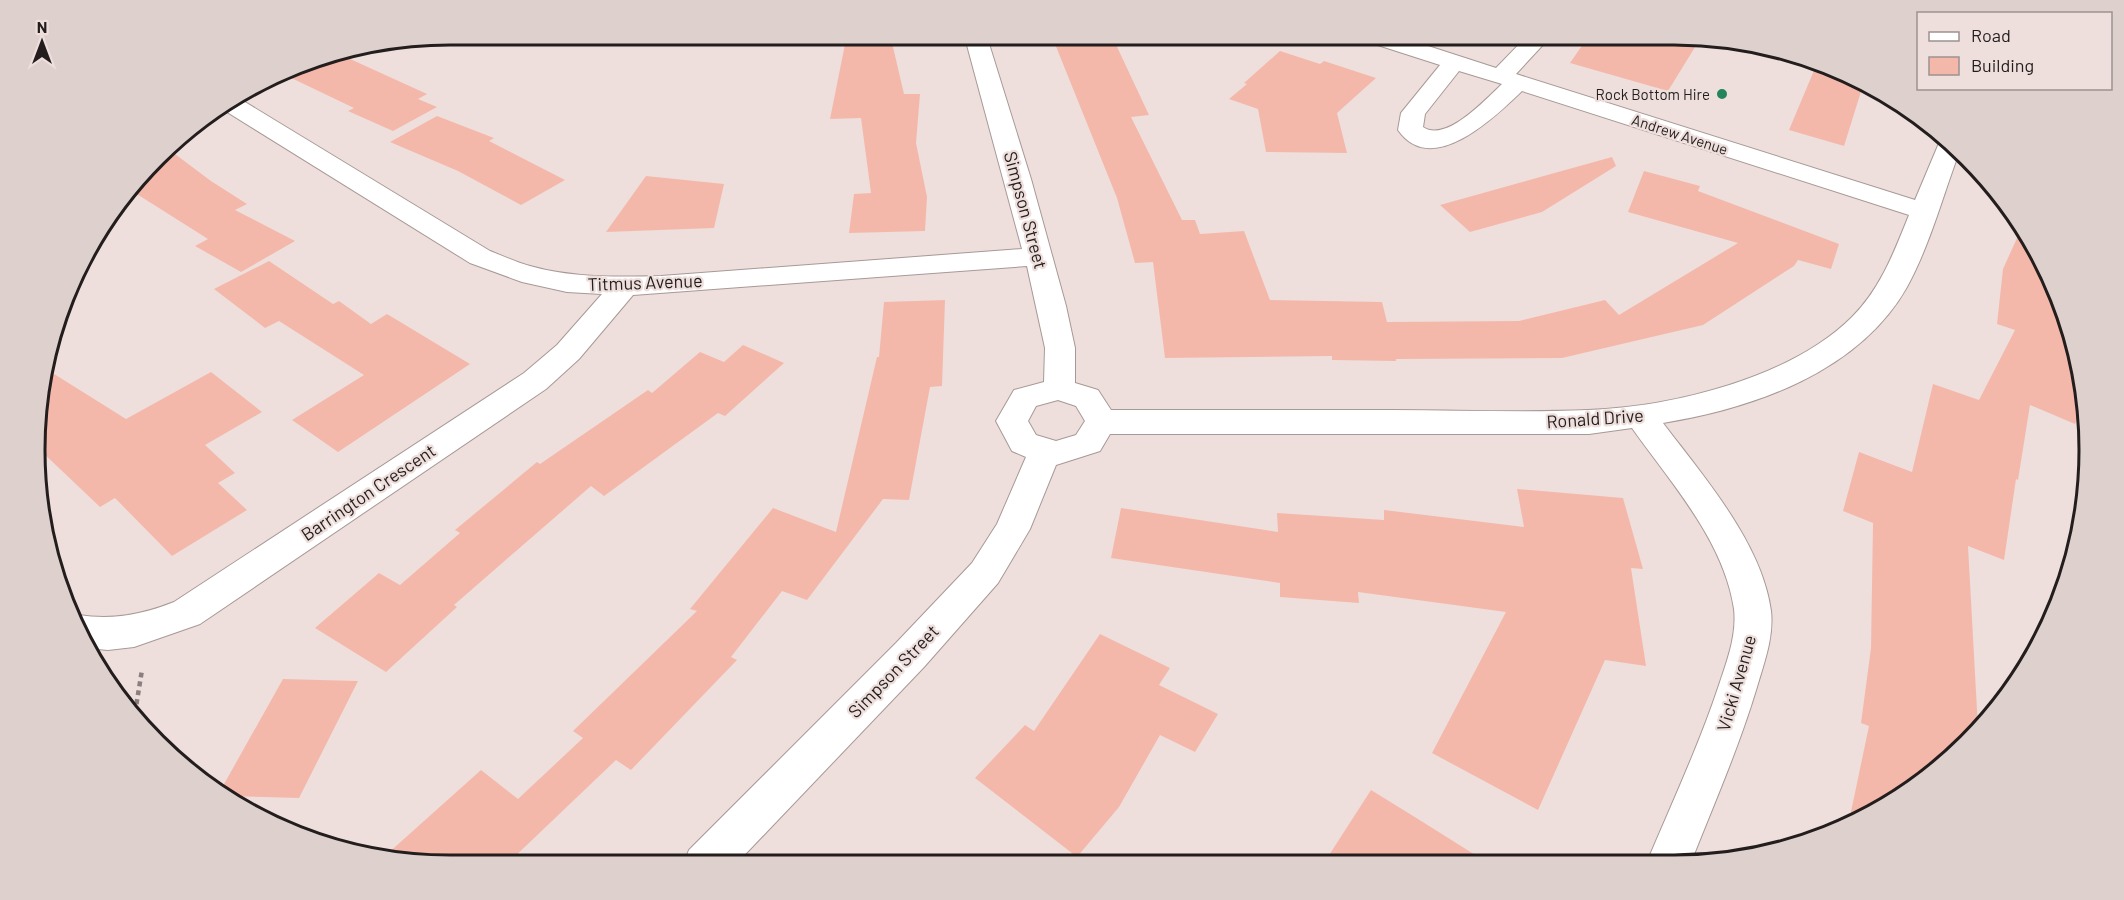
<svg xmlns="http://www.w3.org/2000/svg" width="2124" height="900" font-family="Barlow,sans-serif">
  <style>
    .building { fill: #f4b8ab }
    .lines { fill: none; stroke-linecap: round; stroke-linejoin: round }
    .minor-casing { stroke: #a79996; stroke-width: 2 }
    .path { stroke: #897f7d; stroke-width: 4.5; stroke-dasharray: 5 4; stroke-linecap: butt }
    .minor { fill: #fff; fill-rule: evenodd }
    .poi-dot { fill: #24845c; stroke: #eedfdc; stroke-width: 2 }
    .labels { text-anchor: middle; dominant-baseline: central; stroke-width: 4.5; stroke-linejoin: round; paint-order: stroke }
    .far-poi-label { font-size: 15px; fill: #231e1d; stroke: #eedfdc; text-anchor: end }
    .far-street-label { font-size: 15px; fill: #231e1d; stroke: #eedfdc }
    .street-label { font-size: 18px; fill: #231e1d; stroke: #eedfdc }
    .rim { fill: none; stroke: #231e1d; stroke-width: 3 }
  </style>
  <rect width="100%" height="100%" fill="#eedfdc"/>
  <g class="building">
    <path d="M847 34H890L904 94H920L916 143 927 197 925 231 849 233 854 194 871 193 861 118 830 119Z"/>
    <path d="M1111 34 1149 115 1131 117 1182 220H1195L1200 234 1244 231 1270 300 1382 302 1387 322 1519 321 1605 300 1619 315 1738 243 1628 212 1644 171 1700 186 1698 191 1839 244 1831 269 1798 260 1794 266 1703 325 1562 358 1396 359V361L1332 360V356L1165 358 1153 262 1135 263 1117 198 1055 44Z"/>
    <path d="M1590 34H1674L1700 39 1668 91 1570 63Z"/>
    <path d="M1280 51 1320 64 1324 61 1376 78 1337 113 1347 153 1266 152 1258 109 1229 99 1247 84 1244 83Z"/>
    <path d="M337 53 427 94 418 99 437 107 393 131 348 111 354 108 285 75Z"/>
    <path d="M1818 61 1864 82 1844 146 1789 130Z"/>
    <path d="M437 116 494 138 489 141 565 180 521 205 458 171 390 142Z"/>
    <path d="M167 148 211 181 247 204 235 210 295 241 241 272 195 246 208 239 132 191Z"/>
    <path d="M1612 157 1616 166 1542 212 1470 232 1440 205Z"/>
    <path d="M646 176 724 184 714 228 606 232Z"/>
    <path d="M2022 227 2047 267 2075 343 2085 400 2075 424 2030 405 2018 480 2016 479 2004 560 1968 546 1978 728 1948 763 1857 823 1848 826 1869 726 1861 723 1871 648 1873 523 1843 511 1859 452 1912 472 1933 384 1979 400 2015 330 1997 324 2003 269Z"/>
    <path d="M269 261 333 304 339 301 371 324 387 314 470 364 338 452 292 420 364 375 279 321 265 328 214 289Z"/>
    <path d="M945 300 942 386 930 387 909 500 883 499 807 600 782 591 731 657 737 660 631 770 616 760 506 865 450 866 386 855 481 770 518 799 583 738 573 731 697 611 690 609 773 508 836 532 877 357H879L884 302Z"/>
    <path d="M743 345 784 363 725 416 718 413 604 496 591 486 454 605 457 607 386 672 315 628 379 573 400 585 460 533 455 530 537 462 540 464 648 390 652 393 700 352 724 362Z"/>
    <path d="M43 367 126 419 211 372 262 412 205 445 235 473 218 483 247 510 172 556 115 498 100 507 40 450Z"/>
    <path d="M1517 489 1623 498 1643 569 1631 568 1646 666 1605 660 1538 810 1432 753 1506 612 1358 592 1359 603 1280 597V583L1111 558 1121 508 1278 532 1277 513 1384 520V510L1524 527Z"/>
    <path d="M1100 634 1170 668 1159 685 1218 714 1195 752 1160 735 1119 807 1077 857 975 778 1025 725 1034 731Z"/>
    <path d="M283 679 358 681 299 798 223 796 219 793Z"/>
    <path d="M1371 790 1418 819 1488 863H1324Z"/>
  </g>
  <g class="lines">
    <g class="minor-casing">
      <path id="minor" d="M964 34H986L1031 179 1066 306 1075 348V383L1098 390 1111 410C1205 410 1299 410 1392 410 1457 410 1523 413 1588 410 1672 407 1791 378 1852 317 1881 288 1894 252 1909 215L1522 91C1496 116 1432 179 1398 130L1401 113 1440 65 1359 39 1356 34H1391L1496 68 1529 34H1553L1516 74 1915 200 1942 136 1948 138 1960 150C1943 195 1930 245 1907 287 1859 372 1754 408 1663 423 1703 476 1762 543 1771 611 1774 637 1764 663 1757 687 1739 747 1714 804 1691 862H1647C1672 803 1699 745 1719 685 1727 661 1737 635 1734 609 1724 541 1671 483 1632 428L1589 434H1110L1100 451 1056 465 1030 529 998 583 924 667 735 865H683L689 850 896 643 972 563 997 524 1026 457 1012 451 996 421 1014 390 1044 382 1045 348 1027 266 633 295 579 359 546 389 200 624 134 647 108 650 86 648 72 617 78 615C113 620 141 615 174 602L524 373 557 345 602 294 567 292 522 282 470 263 219 107 235 96 490 251C503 256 516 262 530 266 572 278 617 277 661 276L1022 249ZM1459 71 1502 84C1485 100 1446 143 1423 127L1425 114ZM1058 400 1076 406 1085 421 1076 435 1056 441 1036 435 1028 421 1036 406Z"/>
    </g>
    <path class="path" d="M135 713 142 670"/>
    <use href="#minor" class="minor"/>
  </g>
  <circle class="poi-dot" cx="1722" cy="94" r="6"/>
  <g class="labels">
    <g class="far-poi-label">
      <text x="1710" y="94">Rock Bottom Hire</text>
    </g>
    <g class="far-street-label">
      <text transform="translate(1680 134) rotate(18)">Andrew Avenue</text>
    </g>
    <g class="street-label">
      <text transform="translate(1026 210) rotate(75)">Simpson Street</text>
      <text transform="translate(645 282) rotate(-2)">Titmus Avenue</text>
      <text transform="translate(1595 418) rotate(-4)">Ronald Drive</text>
      <text transform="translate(368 492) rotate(-34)">Barrington Crescent</text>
      <text transform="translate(893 671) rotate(-46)">Simpson Street</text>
      <text transform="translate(1736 683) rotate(-74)">Vicki Avenue</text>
    </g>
  </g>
  <path d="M0 0H2124V900H0ZM450 45H1674A405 405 0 0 1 2079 450V450A405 405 0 0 1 1674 855H450A405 405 0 0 1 45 450V450A405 405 0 0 1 450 45Z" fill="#ded0cd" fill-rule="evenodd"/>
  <path class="rim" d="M450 45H1674A405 405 0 0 1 2079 450V450A405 405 0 0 1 1674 855H450A405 405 0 0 1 45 450V450A405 405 0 0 1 450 45Z"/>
  <rect x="1917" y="12" width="195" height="78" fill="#eedfdc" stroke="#9d9290" stroke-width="1.5"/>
  <rect x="1929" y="32" width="30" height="9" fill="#ffffff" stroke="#9d9290" stroke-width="1.5"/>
  <text x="1971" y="42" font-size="18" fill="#231e1d">Road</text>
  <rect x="1929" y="57" width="30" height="18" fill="#f4b8ab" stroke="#9d9290" stroke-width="1.5"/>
  <text x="1971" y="72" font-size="18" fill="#231e1d">Building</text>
  <g transform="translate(42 42)" stroke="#eedfdc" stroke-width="4.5" paint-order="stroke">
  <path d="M0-4.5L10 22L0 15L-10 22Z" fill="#231e1d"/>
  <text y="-9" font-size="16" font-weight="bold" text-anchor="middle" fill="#231e1d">N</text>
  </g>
</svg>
